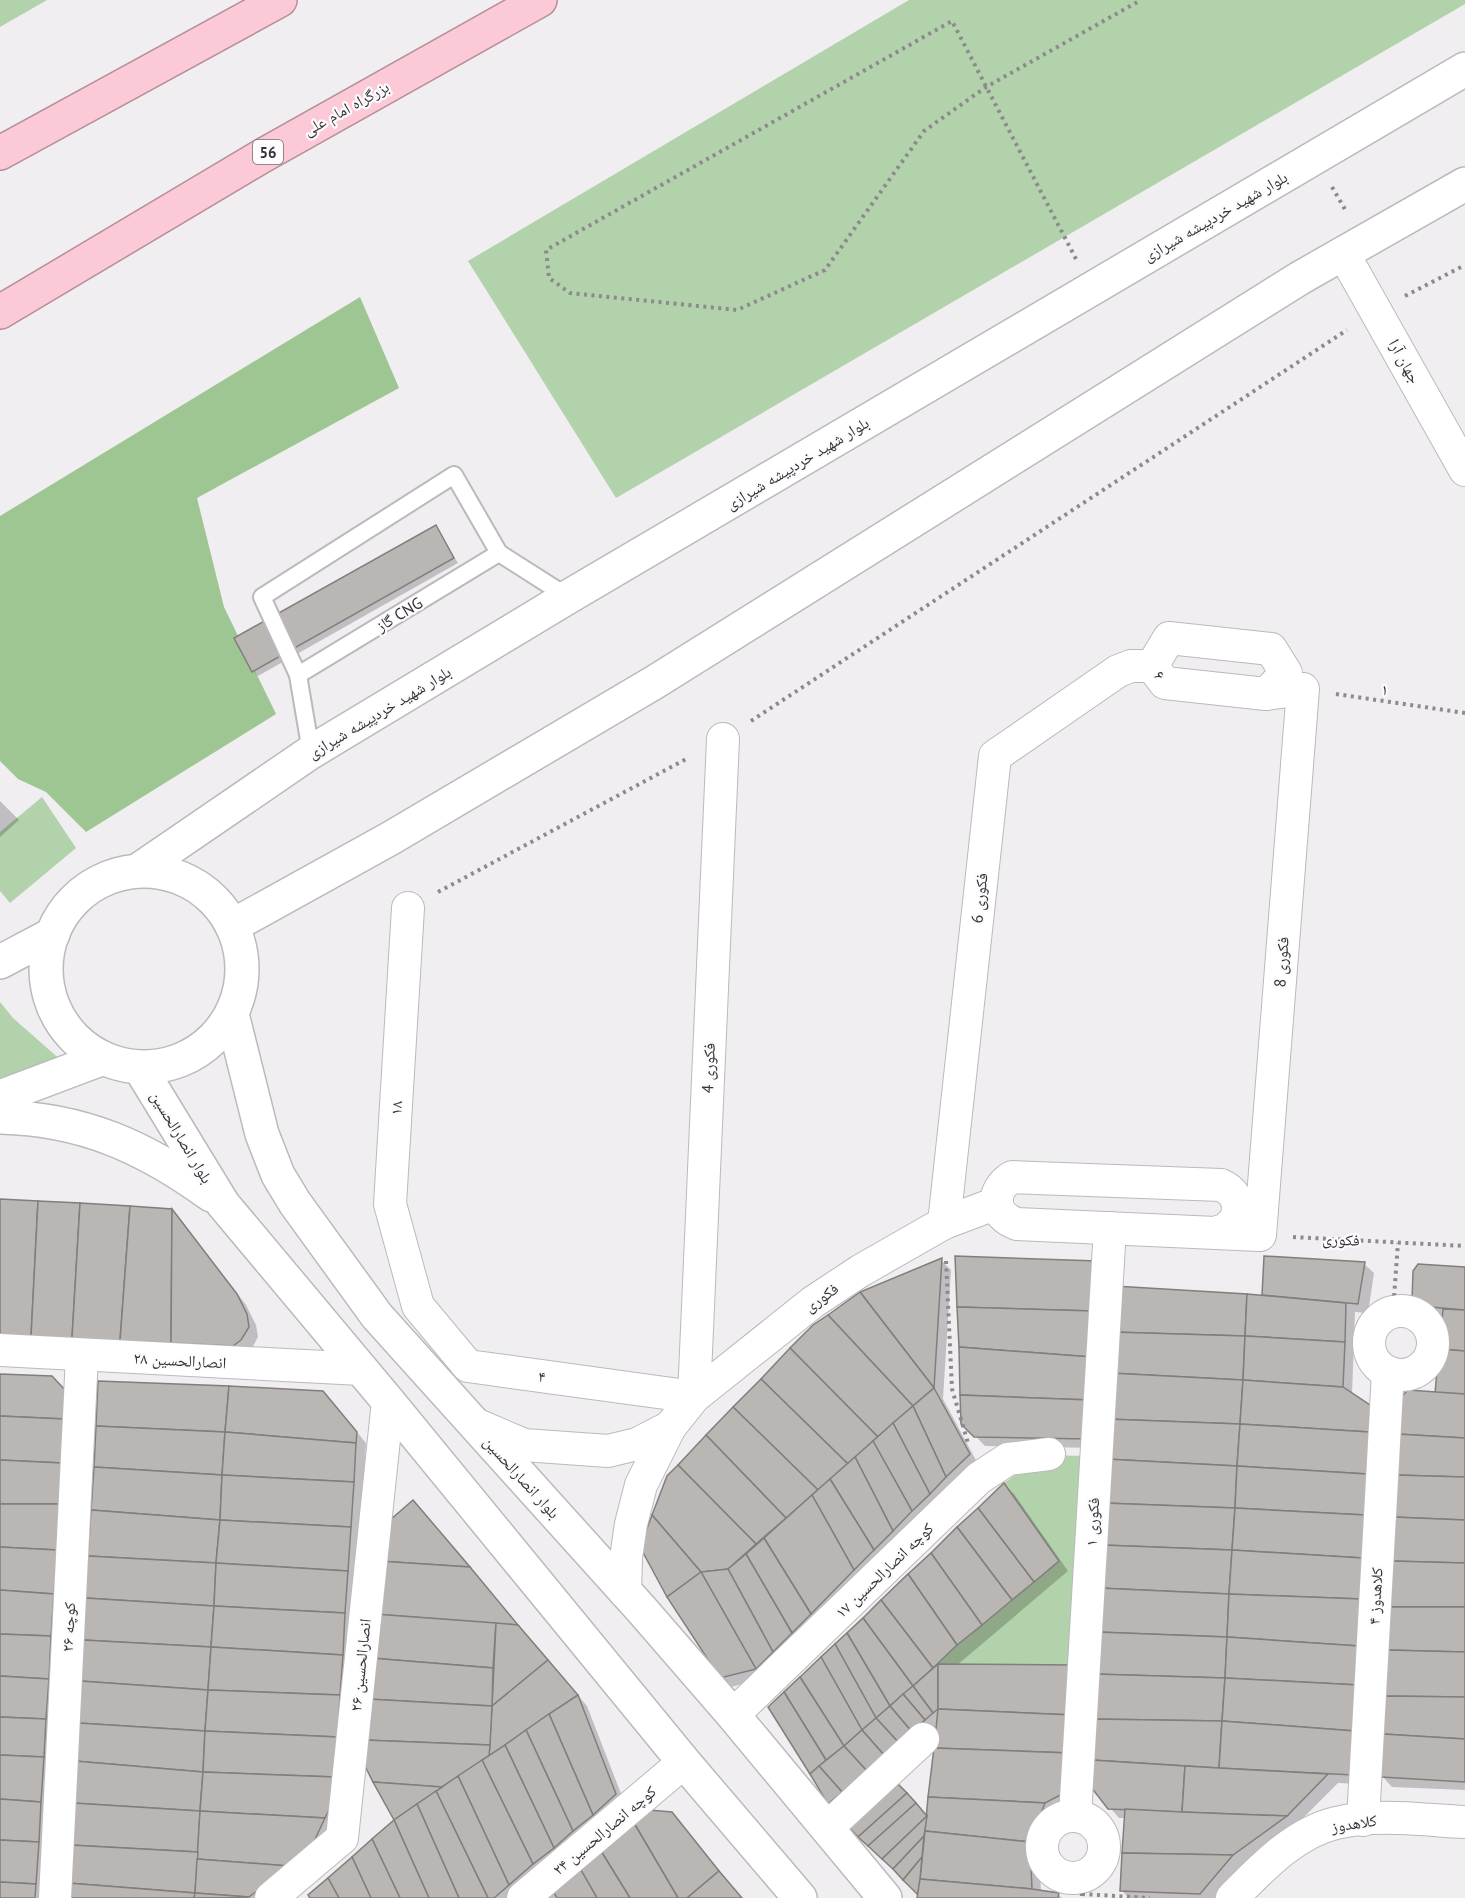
<svg xmlns="http://www.w3.org/2000/svg" width="1465" height="1898" font-family="'PT Sans','Noto Naskh Arabic',sans-serif">
  <style>
    .green { fill: #b2d2ab }
    .forest { fill: #9dc693 }
    .shadow { fill: #0003 }
    .building { fill: #b9b6b4; stroke: #817e7d; stroke-width: 1.5 }
    .lines { fill: none; stroke-linecap: round; stroke-linejoin: round }
    .service-casing { stroke: #bbb9bc; stroke-width: 20 }
    .minor-casing { stroke: #bbb9bc; stroke-width: 34 }
    .tertiary-casing { stroke: #bbb9bc; stroke-width: 36 }
    .secondary-casing { stroke: #bbb9bc; stroke-width: 36 }
    .trunk-casing { stroke: #b68d98; stroke-width: 36 }
    .path { stroke: #8c8a8c; stroke-width: 4; stroke-dasharray: 3 4.5; stroke-linecap: butt }
    .service { stroke: #fff; stroke-width: 16 }
    .minor { stroke: #fff; stroke-width: 32 }
    .tertiary { stroke: #fff; stroke-width: 33 }
    .secondary { stroke: #fff; stroke-width: 33 }
    .trunk { stroke: #fccad7; stroke-width: 33 }
    .labels { text-anchor: middle; dominant-baseline: central; stroke-width: 4.5; stroke-linejoin: round; paint-order: stroke }
    .shield { fill: #fdfbfe; stroke: #717071; stroke-width: 1.5 }
    .shield-label { font-size: 15px; font-weight: bold; fill: #353435 }
    .street-label { font-size: 16px; fill: #353435; stroke: #fdfbfe }
  </style>
  <rect width="100%" height="100%" fill="#f0eef0"/>
  <g class="green">
    <path d="M0 0H47L0 27Z"/>
    <path d="M909 0H1465V4L616 498 468 261Z"/>
    <path d="M42 797 76 848 10 903 0 891V832Z"/>
    <path d="M0 1002 13 1018 63 1062 0 1083Z"/>
    <path d="M1042 1455 1088 1456 1077 1665 938 1664 957 1645 1059 1561 1004 1483Z"/>
  </g>
  <path class="forest" d="M360 297 399 388 197 498 224 607 276 714 86 832 46 792 18 779 0 761V516Z"/>
  <g class="shadow">
    <path d="M435 527 458 563 258 676 254 671 236 639Z"/>
    <path d="M0 801 19 820 0 837Z"/>
    <path d="M0 1201 171 1210 181 1220 246 1305 256 1325 258 1337 251 1350 0 1344Z"/>
    <path d="M957 1257 1097 1448 985 1446 963 1423Z"/>
    <path d="M1265 1257 1364 1264 1374 1273 1368 1313 1355 1312 1352 1395 1369 1406 1379 1416 1362 1784 1338 1783 1296 1825 1242 1865 1214 1898H1129L1121 1890 1126 1818H1119L1092 1787 1115 1287 1263 1297Z"/>
    <path d="M941 1260 951 1270 943 1399 978 1464 766 1678 731 1687 721 1677 641 1547Z"/>
    <path d="M1465 1269V1790L1392 1787 1383 1777 1436 1394 1444 1317 1430 1315 1413 1300Z"/>
    <path d="M0 1376 75 1402 45 1898H0Z"/>
    <path d="M323 1392 366 1443 343 1809 320 1860 269 1898H68Z"/>
    <path d="M1004 1485 1014 1494 1068 1571 956 1666 1078 1801 1055 1813 1039 1853 1041 1892 1058 1894 1062 1898H919V1894L845 1821 928 1818 937 1727 839 1812 829 1803 770 1707Z"/>
    <path d="M422 1512 587 1706 625 1804 515 1898H308L396 1821Z"/>
    <path d="M672 1814 742 1898H547L554 1893Z"/>
  </g>
  <g class="building">
    <path d="M436 525 454 558 252 672 234 638Z"/>
    <path d="M0 1199 38 1201 31 1337 0 1335Z"/>
    <path d="M38 1201 80 1203 72 1338 31 1337Z"/>
    <path d="M80 1203 130 1206 120 1341 72 1338Z"/>
    <path d="M130 1206 172 1209 171 1343 120 1341Z"/>
    <path d="M172 1209 237 1294 247 1314 249 1327 241 1340 233 1346 171 1343Z"/>
    <path d="M955 1256 1097 1261 1094 1311 957 1307Z"/>
    <path d="M1264 1256 1365 1262 1358 1304 1262 1295Z"/>
    <path d="M942 1258 934 1388 860 1292Z"/>
    <path d="M1418 1264 1465 1267V1310L1419 1306 1412 1301 1413 1271Z"/>
    <path d="M1114 1286 1247 1294 1245 1336 1112 1332Z"/>
    <path d="M860 1292 934 1388 913 1406 828 1315Z"/>
    <path d="M1247 1294 1346 1303 1345 1342 1245 1336Z"/>
    <path d="M957 1307 1094 1311 1092 1357 959 1347Z"/>
    <path d="M1443 1309 1465 1310V1351L1439 1349Z"/>
    <path d="M828 1315 913 1406 878 1437 790 1348 813 1325Z"/>
    <path d="M1112 1332 1245 1336 1243 1380 1110 1373Z"/>
    <path d="M1245 1336 1345 1342 1343 1387 1243 1380Z"/>
    <path d="M959 1347 1092 1357 1090 1400 960 1395Z"/>
    <path d="M790 1348 878 1437 848 1464 761 1379Z"/>
    <path d="M1439 1349 1465 1351V1394L1435 1393Z"/>
    <path d="M1110 1373 1243 1380 1240 1424 1107 1419Z"/>
    <path d="M0 1374 52 1376 66 1391 65 1419 0 1416Z"/>
    <path d="M761 1379 848 1464 818 1490 733 1407Z"/>
    <path d="M1243 1380 1343 1387 1370 1405 1369 1432 1240 1424Z"/>
    <path d="M98 1381 229 1386 225 1432 96 1426Z"/>
    <path d="M229 1386 323 1391 357 1432 356 1443 225 1432Z"/>
    <path d="M934 1388 970 1454 946 1477 913 1406Z"/>
    <path d="M1408 1390 1465 1394V1438L1397 1434 1398 1400Z"/>
    <path d="M960 1395 1090 1400 1088 1439 974 1437 961 1424Z"/>
    <path d="M913 1406 946 1477 930 1494 893 1423Z"/>
    <path d="M733 1407 818 1490 786 1518 706 1435Z"/>
    <path d="M0 1416 65 1419 62 1463 0 1460Z"/>
    <path d="M1107 1419 1240 1424 1237 1466 1106 1459Z"/>
    <path d="M893 1423 930 1494 912 1511 873 1441Z"/>
    <path d="M1240 1424 1369 1432 1367 1474 1237 1466Z"/>
    <path d="M96 1426 225 1432 222 1475 94 1467Z"/>
    <path d="M225 1432 356 1443 354 1482 222 1475Z"/>
    <path d="M1397 1434 1465 1438V1477L1395 1475Z"/>
    <path d="M706 1435 786 1518 756 1544 678 1465Z"/>
    <path d="M873 1441 912 1511 893 1531 855 1457Z"/>
    <path d="M855 1457 893 1531 874 1550 830 1479Z"/>
    <path d="M1106 1459 1237 1466 1235 1508 1104 1503Z"/>
    <path d="M0 1460 62 1463 59 1504H0Z"/>
    <path d="M678 1465 756 1544 728 1569 701 1572 652 1515 667 1476Z"/>
    <path d="M1237 1466 1367 1474 1365 1515 1235 1508Z"/>
    <path d="M94 1467 222 1475 220 1520 91 1510Z"/>
    <path d="M222 1475 354 1482 351 1527 220 1520Z"/>
    <path d="M1395 1475 1465 1477V1520L1393 1517Z"/>
    <path d="M830 1479 874 1550 854 1570 812 1495Z"/>
    <path d="M1004 1483 1059 1561 1034 1582 978 1508Z"/>
    <path d="M812 1495 854 1570 811 1614 764 1538Z"/>
    <path d="M413 1500 470 1567 379 1561 382 1527Z"/>
    <path d="M1104 1503 1235 1508 1232 1550 1102 1545Z"/>
    <path d="M0 1504H59L57 1550 0 1547Z"/>
    <path d="M978 1508 1034 1582 1012 1600 957 1527Z"/>
    <path d="M1235 1508 1365 1515 1363 1558 1232 1550Z"/>
    <path d="M91 1510 220 1520 216 1563 88 1556Z"/>
    <path d="M652 1515 701 1572 667 1597 640 1547Z"/>
    <path d="M1393 1517 1465 1520V1563L1391 1561Z"/>
    <path d="M220 1520 351 1527 348 1571 216 1563Z"/>
    <path d="M957 1527 1012 1600 982 1625 931 1553Z"/>
    <path d="M764 1538 811 1614 792 1633 746 1554Z"/>
    <path d="M1102 1545 1232 1550 1229 1594 1099 1588Z"/>
    <path d="M0 1547 57 1550 54 1594 0 1590Z"/>
    <path d="M1232 1550 1363 1558 1361 1599 1229 1594Z"/>
    <path d="M931 1553 982 1625 957 1645 908 1574Z"/>
    <path d="M746 1554 792 1633 773 1652 728 1569Z"/>
    <path d="M88 1556 216 1563 214 1606 85 1598Z"/>
    <path d="M379 1561 470 1567 518 1625 374 1614Z"/>
    <path d="M1391 1561 1465 1563V1607H1389Z"/>
    <path d="M216 1563 348 1571 345 1613 214 1606Z"/>
    <path d="M728 1569 773 1652 756 1669 701 1572Z"/>
    <path d="M701 1572 756 1669 720 1678 667 1597Z"/>
    <path d="M908 1574 957 1645 933 1668 881 1600Z"/>
    <path d="M1099 1588 1229 1594 1227 1637 1097 1632Z"/>
    <path d="M0 1590 54 1594 51 1636 0 1634Z"/>
    <path d="M1229 1594 1361 1599 1359 1646 1227 1637Z"/>
    <path d="M85 1598 214 1606 211 1647 83 1640Z"/>
    <path d="M881 1600 933 1668 913 1686 863 1618Z"/>
    <path d="M214 1606 345 1613 343 1655 211 1647Z"/>
    <path d="M1389 1607H1465V1652L1387 1650Z"/>
    <path d="M374 1614 496 1623 493 1668 371 1658Z"/>
    <path d="M863 1618 913 1686 890 1706 847 1633Z"/>
    <path d="M496 1623 518 1625 548 1660 492 1706Z"/>
    <path d="M1097 1632 1227 1637 1225 1678 1095 1674Z"/>
    <path d="M847 1633 890 1706 876 1718 835 1644Z"/>
    <path d="M0 1634 51 1636 49 1679 0 1676Z"/>
    <path d="M1227 1637 1359 1646 1358 1685 1225 1678Z"/>
    <path d="M83 1640 211 1647 208 1690 80 1681Z"/>
    <path d="M835 1644 876 1718 862 1730 821 1657Z"/>
    <path d="M211 1647 343 1655 340 1695 208 1690Z"/>
    <path d="M1387 1650 1465 1652V1697L1385 1696Z"/>
    <path d="M821 1657 862 1730 844 1746 800 1677Z"/>
    <path d="M371 1658 493 1668 492 1706 368 1699Z"/>
    <path d="M548 1660 578 1695 489 1756 492 1706Z"/>
    <path d="M938 1664V1709L933 1713 913 1686Z"/>
    <path d="M938 1664 1077 1665 1072 1715 938 1709Z"/>
    <path d="M1095 1674 1225 1678 1222 1721 1093 1719Z"/>
    <path d="M0 1676 49 1679 46 1719 0 1717Z"/>
    <path d="M800 1677 844 1746 826 1760 784 1692Z"/>
    <path d="M1225 1678 1358 1685 1355 1731 1222 1721Z"/>
    <path d="M80 1681 208 1690 205 1731 78 1723Z"/>
    <path d="M913 1686 933 1713 925 1720 903 1694Z"/>
    <path d="M208 1690 340 1695 338 1737 205 1731Z"/>
    <path d="M784 1692 826 1760 810 1774 768 1707Z"/>
    <path d="M903 1694 925 1720 912 1732 890 1706Z"/>
    <path d="M578 1695 616 1794 593 1815 549 1714Z"/>
    <path d="M1385 1696 1465 1697V1739L1383 1734Z"/>
    <path d="M368 1699 492 1706 490 1745 364 1740Z"/>
    <path d="M890 1706 912 1732 899 1743 876 1718Z"/>
    <path d="M938 1709 1072 1715 1070 1753 934 1748Z"/>
    <path d="M549 1714 593 1815 573 1831 526 1730Z"/>
    <path d="M0 1717 46 1719 44 1757 0 1755Z"/>
    <path d="M876 1718 899 1743 884 1755 862 1730Z"/>
    <path d="M1093 1719 1222 1721 1219 1768 1092 1760Z"/>
    <path d="M1222 1721 1355 1731 1353 1775 1219 1768Z"/>
    <path d="M78 1723 205 1731 203 1772 75 1761Z"/>
    <path d="M526 1730 573 1831 554 1848 505 1745Z"/>
    <path d="M862 1730 884 1755 867 1771 844 1746Z"/>
    <path d="M205 1731 338 1737 335 1777 203 1772Z"/>
    <path d="M1383 1734 1465 1739V1782L1381 1777Z"/>
    <path d="M364 1740 490 1745 489 1756 442 1787 373 1782 363 1762Z"/>
    <path d="M505 1745 554 1848 533 1864 482 1760Z"/>
    <path d="M844 1746 867 1771 842 1792 819 1766Z"/>
    <path d="M934 1748 1070 1753 1068 1791 1045 1803 928 1797Z"/>
    <path d="M0 1755 44 1757 41 1802 0 1799Z"/>
    <path d="M482 1760 533 1864 509 1885 458 1776Z"/>
    <path d="M1092 1760 1185 1766 1182 1812 1108 1809 1091 1787Z"/>
    <path d="M75 1761 203 1772 200 1811 73 1803Z"/>
    <path d="M819 1766 842 1792 828 1804 810 1774Z"/>
    <path d="M1185 1766 1219 1768 1328 1774 1287 1816 1182 1812Z"/>
    <path d="M203 1772 335 1777 334 1799 325 1818 200 1811Z"/>
    <path d="M458 1776 509 1885 494 1898H488L436 1791Z"/>
    <path d="M894 1780 907 1793 858 1837 843 1821Z"/>
    <path d="M373 1782 442 1787 394 1820Z"/>
    <path d="M436 1791 488 1898H459L417 1804Z"/>
    <path d="M907 1793 916 1803 868 1846 858 1837Z"/>
    <path d="M928 1797 1045 1803 1030 1842 925 1831Z"/>
    <path d="M0 1799 41 1802 39 1842 0 1840Z"/>
    <path d="M73 1803 200 1811 198 1852 70 1845Z"/>
    <path d="M916 1803 927 1816 882 1859 868 1846Z"/>
    <path d="M417 1804 459 1898H429L394 1820Z"/>
    <path d="M1125 1809 1182 1812 1287 1816 1233 1855 1122 1853Z"/>
    <path d="M649 1810 672 1812 719 1871 687 1898H678L634 1823Z"/>
    <path d="M200 1811 325 1818 310 1850 289 1866 197 1859Z"/>
    <path d="M927 1816 924 1836 893 1869 882 1859Z"/>
    <path d="M394 1820 429 1898H400L372 1839Z"/>
    <path d="M634 1823 678 1898H630L601 1851Z"/>
    <path d="M925 1831 1030 1842 1032 1889 920 1879Z"/>
    <path d="M924 1836 922 1857 903 1880 893 1869Z"/>
    <path d="M372 1839 400 1898H371L352 1857Z"/>
    <path d="M0 1840 39 1842 36 1884 0 1882Z"/>
    <path d="M70 1845 198 1852 195 1893 68 1883Z"/>
    <path d="M601 1851 630 1898H597L581 1870Z"/>
    <path d="M1122 1853 1233 1855 1200 1894 1120 1891Z"/>
    <path d="M352 1857 371 1898H339L328 1878Z"/>
    <path d="M922 1857 920 1879 918 1895 903 1880Z"/>
    <path d="M197 1859 289 1866 249 1897 195 1893Z"/>
    <path d="M581 1870 597 1898H557L553 1891Z"/>
    <path d="M719 1871 742 1898H687Z"/>
    <path d="M328 1878 339 1898H310L308 1895Z"/>
    <path d="M920 1879 1032 1889 1059 1893 1058 1898H917Z"/>
    <path d="M0 1882 36 1884 35 1898H0Z"/>
    <path d="M68 1883 195 1893 194 1898H67Z"/>
    <path d="M195 1893 249 1897 194 1898Z"/>
  </g>
  <g class="lines">
    <g class="service-casing">
      <g id="service">
        <path d="M298 675 499 553"/>
        <path d="M311 752 298 675 262 597 454 475 499 553 568 597"/>
      </g>
    </g>
    <g class="minor-casing">
      <g id="minor">
        <path d="M1343 253 1465 470"/>
        <path d="M1169 638 1271 649 1286 673 1266 694 1165 683 1152 666Z"/>
        <path d="M408 908 390 1204 418 1306 468 1366 694 1397 723 739"/>
        <path d="M944 1223 995 756 1118 671 1131 666H1152"/>
        <path d="M1218 1232C1243 1225 1245 1195 1221 1185L1012 1177C990 1191 992 1215 1017 1224L1260 1235 1303 689 1266 694"/>
        <circle cx="1401" cy="1343" r="32"/>
        <path d="M0 1350 361 1369"/>
        <path d="M475 1424 524 1445 608 1451 637 1444 670 1427"/>
        <path d="M625 1592 626 1558 631 1524 641 1485 670 1427 694 1397 813 1302 860 1271 944 1223 997 1203"/>
        <path d="M733 1715 979 1478 1008 1459 1049 1454"/>
        <circle cx="1073" cy="1847" r="31"/>
        <path d="M1075 1816 1110 1228"/>
        <path d="M1363 1820 1388 1372"/>
        <path d="M827 1828 923 1739"/>
        <path d="M55 1898 82 1356"/>
        <path d="M271 1898 342 1838 388 1401"/>
        <path d="M523 1898 684 1762"/>
        <path d="M1232 1898C1261 1869 1294 1833 1336 1823 1377 1813 1423 1820 1465 1822"/>
      </g>
    </g>
    <g class="tertiary-casing">
      <g id="tertiary">
        <path d="M137 871 311 752 568 597 1465 69"/>
        <circle cx="144" cy="969" r="98"/>
        <path d="M232 926 391 838 655 682 1300 278 1465 184"/>
        <path d="M0 962 53 934"/>
        <path d="M0 1097 101 1059"/>
      </g>
    </g>
    <g class="secondary-casing">
      <g id="secondary">
        <path d="M232 1014 262 1134 278 1175 295 1203 377 1316 642 1610 733 1715 885 1898"/>
        <path d="M140 1068 223 1204 388 1401 684 1762 800 1898"/>
        <path d="M0 1117C83 1119 145 1147 211 1195"/>
      </g>
    </g>
    <g class="trunk-casing">
      <g id="trunk">
        <path d="M0 153 280 0"/>
        <path d="M0 312 262 156 540 0"/>
      </g>
    </g>
    <g class="path">
      <path d="M1332 187 1346 211"/>
      <path d="M1076 259 952 21 546 250 549 278 570 293 737 310 825 270 924 131 986 87 1141 0"/>
      <path d="M1405 296 1465 265"/>
      <path d="M1336 694 1465 713"/>
      <path d="M751 721 1347 330"/>
      <path d="M438 892 688 758"/>
      <path d="M1293 1237 1465 1246"/>
      <path d="M946 1261 952 1389 968 1443"/>
      <path d="M1393 1311 1398 1243"/>
      <path d="M1081 1878 1082 1898"/>
      <path d="M1082 1894 1150 1898"/>
    </g>
    <use href="#service" class="service"/>
    <use href="#minor" class="minor"/>
    <use href="#tertiary" class="tertiary"/>
    <use href="#secondary" class="secondary"/>
    <use href="#trunk" class="trunk"/>
  </g>
  <g class="labels">
    <rect class="shield" x="253" y="140" width="30" height="24" rx="4.5"/>
    <g class="shield-label">
      <text x="268" y="152">56</text>
    </g>
    <g class="street-label">
      <text transform="translate(346 108) rotate(-29)">بزرگراه امام علی</text>
      <text transform="translate(1215 216) rotate(-30)">بلوار شهید خردپیشه شیرازی</text>
      <text transform="translate(1405 361) rotate(61)">جهان آرا</text>
      <text transform="translate(797 463) rotate(-31)">بلوار شهید خردپیشه شیرازی</text>
      <text transform="translate(399 614) rotate(-31)">گاز CNG</text>
      <text transform="translate(1160 675) rotate(46)">۶</text>
      <text transform="translate(1385 689) rotate(8)">۱</text>
      <text transform="translate(379 712) rotate(-31)">بلوار شهید خردپیشه شیرازی</text>
      <text transform="translate(979 898) rotate(-84)">فکوری 6</text>
      <text transform="translate(1281 962) rotate(-86)">فکوری 8</text>
      <text transform="translate(708 1068) rotate(-88)">فکوری 4</text>
      <text transform="translate(396 1108) rotate(-87)">۱۸</text>
      <text transform="translate(182 1137) rotate(59)">بلوار انصارالحسین</text>
      <text transform="translate(1341 1239) rotate(3)">فکوری</text>
      <text transform="translate(821 1297) rotate(-35)">فکوری</text>
      <text transform="translate(180 1360) rotate(3)">انصارالحسین ۲۸</text>
      <text transform="translate(542 1376) rotate(8)">۴</text>
      <text transform="translate(522 1477) rotate(48)">بلوار انصارالحسین</text>
      <text transform="translate(1092 1522) rotate(-87)">فکوری ۱</text>
      <text transform="translate(884 1570) rotate(-44)">کوچه انصارالحسین ۱۷</text>
      <text transform="translate(1375 1596) rotate(-87)">کلاهدوز ۴</text>
      <text transform="translate(68 1627) rotate(-87)">کوچه ۲۶</text>
      <text transform="translate(360 1665) rotate(-84)">انصارالحسین ۲۶</text>
      <text transform="translate(1354 1823) rotate(-9)">کلاهدوز</text>
      <text transform="translate(604 1830) rotate(-40)">کوچه انصارالحسین ۲۴</text>
    </g>
  </g>
</svg>
